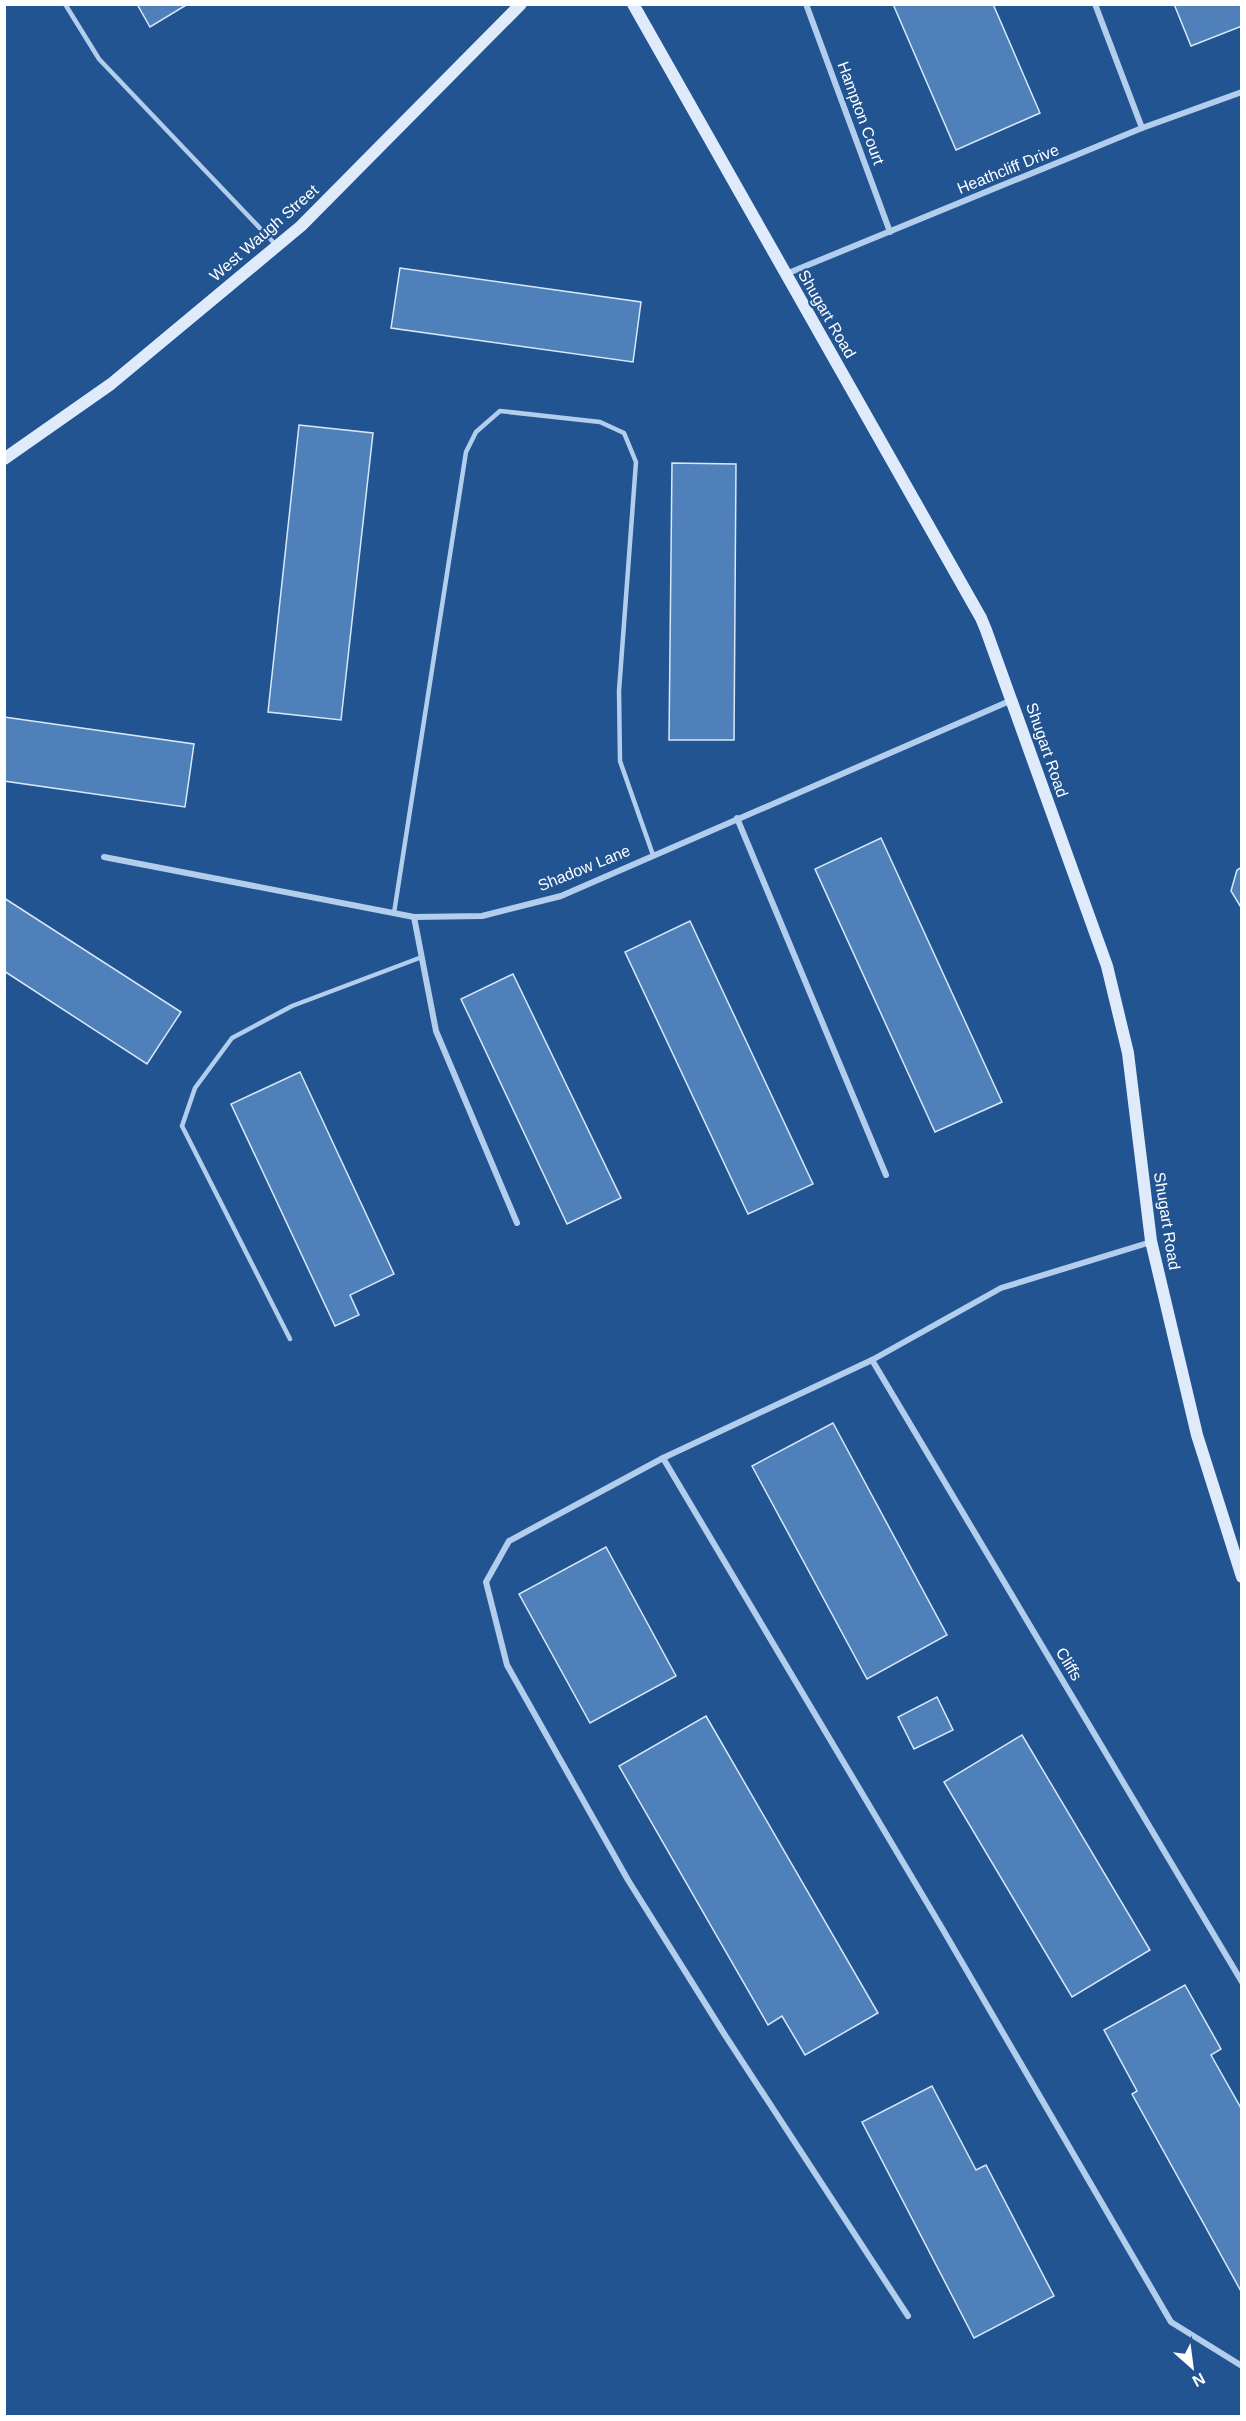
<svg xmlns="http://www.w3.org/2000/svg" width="1246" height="2421" font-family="Arial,sans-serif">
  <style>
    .building { fill: #4f80b9; stroke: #d8e8f9; stroke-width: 1.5 }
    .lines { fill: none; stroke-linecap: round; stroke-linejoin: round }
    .lane { stroke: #b3ceed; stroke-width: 4.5 }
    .street { stroke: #b3ceed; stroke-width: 6 }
    .secondary { stroke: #dfebfa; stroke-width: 12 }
    .labels { text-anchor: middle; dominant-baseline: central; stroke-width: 4.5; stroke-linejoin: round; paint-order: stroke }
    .street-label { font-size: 16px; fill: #fff; stroke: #225491 }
  </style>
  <rect width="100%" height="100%" fill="#225491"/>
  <g class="building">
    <path d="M137 4H188L150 27Z"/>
    <path d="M893 4H993L1040 113 956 150Z"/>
    <path d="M1174 4H1242V26L1191 46Z"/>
    <path d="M400 268 641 302 633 362 391 328Z"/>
    <path d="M299 425 373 433 341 720 268 712Z"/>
    <path d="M672 463 736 464 734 740H669Z"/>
    <path d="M4 717 194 744 185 807 4 781Z"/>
    <path d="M881 838 1002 1102 935 1132 815 869Z"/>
    <path d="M1242 867V909L1231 891 1237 870Z"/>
    <path d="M4 898 181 1012 147 1064 4 971Z"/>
    <path d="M690 921 813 1184 748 1214 625 952Z"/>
    <path d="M513 974 621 1198 567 1224 461 999Z"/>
    <path d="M300 1072 394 1274 350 1295 359 1315 335 1326 231 1104Z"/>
    <path d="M833 1423 947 1635 867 1679 752 1466Z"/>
    <path d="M606 1547 676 1676 590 1723 519 1594Z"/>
    <path d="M937 1697 953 1730 914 1749 898 1717Z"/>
    <path d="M706 1716 878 2013 805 2055 782 2016 768 2025 619 1766Z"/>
    <path d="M1022 1735 1150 1950 1072 1997 944 1782Z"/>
    <path d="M1185 1985 1221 2049 1211 2055 1242 2110V2293L1132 2094 1137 2091 1104 2030Z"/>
    <path d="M932 2086 976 2170 986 2165 1054 2296 974 2338 862 2122Z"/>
  </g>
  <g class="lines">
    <g class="lane">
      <path d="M65 4 99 59 276 245"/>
      <path d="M394 913 466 452 476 432 500 411 600 422 624 433 636 462 619 691 620 761 653 855"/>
      <path d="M290 1339 182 1126 195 1088 232 1038 292 1006 422 957"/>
    </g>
    <g class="street">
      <path d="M806 4 890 232"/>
      <path d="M1095 4 1142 128"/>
      <path d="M786 274 1142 128 1242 92"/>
      <path d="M737 818 886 1175"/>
      <path d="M104 857 414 917 482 916 561 896 1012 700"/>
      <path d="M414 917 436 1031 517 1223"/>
      <path d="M872 1360 1242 1982"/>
      <path d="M663 1458 942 1928 1171 2322 1242 2366"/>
      <path d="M908 2316 723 2032 628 1880 507 1665 486 1582 509 1541 663 1458 872 1360 1001 1288 1151 1242"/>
    </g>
    <g class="secondary">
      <path d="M633 4 981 618 986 630 1107 966 1128 1053 1151 1241 1197 1435 1242 1577"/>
      <path d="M4 459 111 384 301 226 521 4"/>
    </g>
  </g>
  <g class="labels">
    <g class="street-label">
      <text transform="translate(861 113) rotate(70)">Hampton Court</text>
      <text transform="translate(1008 169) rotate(-22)">Heathcliff Drive</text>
      <text transform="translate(264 233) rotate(-41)">West Waugh Street</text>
      <text transform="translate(827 314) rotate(60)">Shugart Road</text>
      <text transform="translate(1047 750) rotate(71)">Shugart Road</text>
      <text transform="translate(584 868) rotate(-22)">Shadow Lane</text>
      <text transform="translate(1167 1221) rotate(81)">Shugart Road</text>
      <text transform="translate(1069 1664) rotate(59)">Cliffs</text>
    </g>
  </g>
  <rect width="1246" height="2421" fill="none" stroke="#ffffff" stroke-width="12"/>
  <g transform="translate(1192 2367) rotate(152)" stroke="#225491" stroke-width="4.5" paint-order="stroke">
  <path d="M0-4.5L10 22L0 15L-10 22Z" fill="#ffffff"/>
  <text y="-9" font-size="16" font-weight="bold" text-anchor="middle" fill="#ffffff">N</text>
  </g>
</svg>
